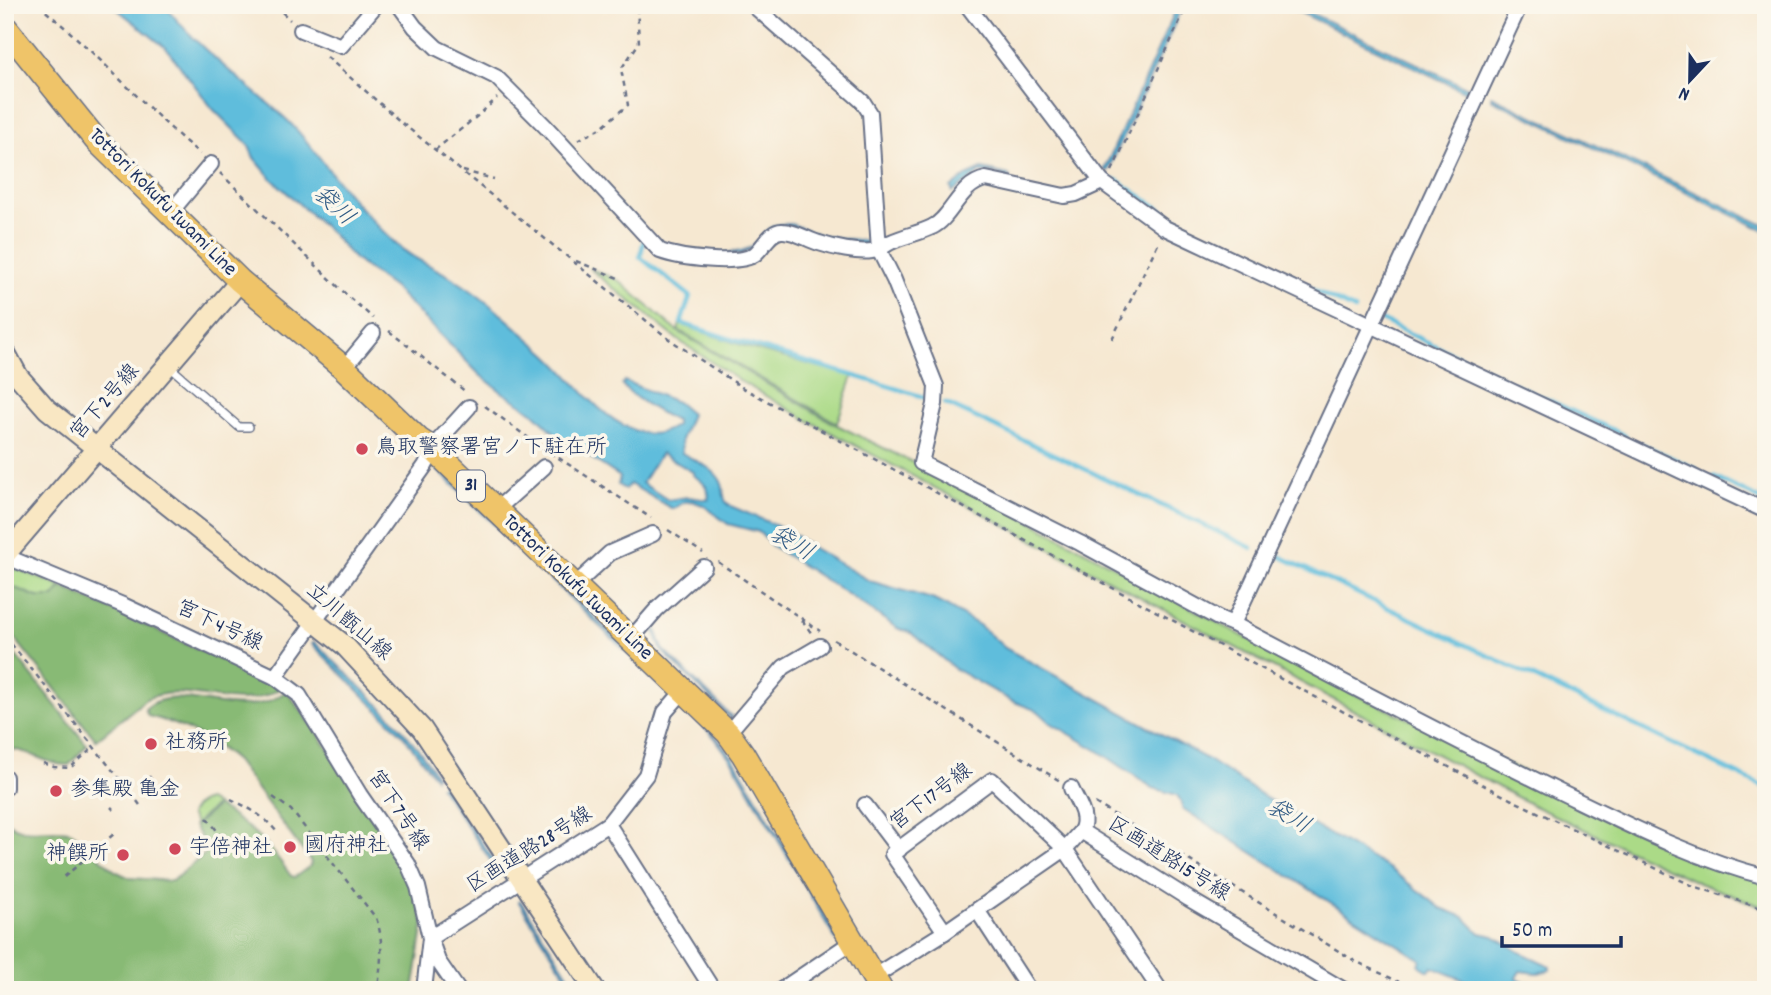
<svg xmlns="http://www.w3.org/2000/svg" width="1771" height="995" font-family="Dekko,'Klee One',sans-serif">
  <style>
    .green { fill: #abda87; stroke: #638472; stroke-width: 2 }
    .forest { fill: #88ba74; stroke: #527469; stroke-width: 2 }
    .water { fill: #5ebddc; stroke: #3c769d; stroke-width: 2; fill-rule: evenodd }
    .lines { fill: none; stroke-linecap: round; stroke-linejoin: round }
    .stream { stroke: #5ebddc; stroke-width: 4.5 }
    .lane-casing { stroke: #687086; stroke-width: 10 }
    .street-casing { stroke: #687086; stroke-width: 18 }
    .secondary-casing { stroke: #687086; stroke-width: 23 }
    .primary-casing { stroke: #687086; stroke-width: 26 }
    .path { stroke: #687086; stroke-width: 2.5; stroke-dasharray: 5 5; stroke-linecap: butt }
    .lane { stroke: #fff; stroke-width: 7 }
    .street { stroke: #fff; stroke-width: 14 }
    .secondary { stroke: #f9e7c3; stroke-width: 19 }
    .primary { stroke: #efc469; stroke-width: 23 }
    .poi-dot { fill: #d1495b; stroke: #fbf7ec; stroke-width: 2.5 }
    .labels { text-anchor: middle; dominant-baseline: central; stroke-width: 7; stroke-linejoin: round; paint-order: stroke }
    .shield { fill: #fbf7ec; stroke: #5e6b89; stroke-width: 2 }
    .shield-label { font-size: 19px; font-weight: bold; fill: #1b2f5e }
    .street-label { font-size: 21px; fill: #1b2f5e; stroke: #fbf7ec }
    .poi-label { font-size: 21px; fill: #1b2f5e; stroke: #fbf7ec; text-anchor: start }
    .water-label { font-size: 23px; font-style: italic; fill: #2f5a84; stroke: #fbf7ec }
  </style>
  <rect width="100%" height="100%" fill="#fbf7ec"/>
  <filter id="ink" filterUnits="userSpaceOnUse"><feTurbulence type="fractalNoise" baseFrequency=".0143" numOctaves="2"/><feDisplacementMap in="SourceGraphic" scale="14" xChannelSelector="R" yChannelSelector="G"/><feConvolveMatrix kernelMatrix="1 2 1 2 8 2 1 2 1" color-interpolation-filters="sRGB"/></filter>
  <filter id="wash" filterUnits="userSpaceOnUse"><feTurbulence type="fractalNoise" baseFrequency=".00686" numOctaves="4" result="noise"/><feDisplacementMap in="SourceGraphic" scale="28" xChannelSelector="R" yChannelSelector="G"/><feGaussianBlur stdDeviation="1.57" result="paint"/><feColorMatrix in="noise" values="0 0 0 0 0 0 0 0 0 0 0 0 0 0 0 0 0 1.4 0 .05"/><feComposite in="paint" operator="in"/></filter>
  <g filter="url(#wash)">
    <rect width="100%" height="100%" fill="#f6e8d1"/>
    <g class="green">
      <path d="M589 268 618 280 677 331 835 424 1017 514 1326 681 1766 882V908L1699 883 1532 805 809 421 740 381 678 340Z"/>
      <path d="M680 324 753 349 853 376 837 423 678 330Z"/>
      <path d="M17 569 62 587 54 597H37L5 584V572Z"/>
      <path d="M208 800 216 805 195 824 190 815C194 806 199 802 208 800Z"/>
    </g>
    <g class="forest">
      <path d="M5 584 37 597H54L62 587 280 687 279 689C236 717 190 680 146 699L96 740 5 626Z"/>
      <path d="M5 642 87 745 69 765C46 766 28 748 5 749Z"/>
      <path d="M285 692H287L318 733 408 872 424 923 413 990H5V819C22 840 50 825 72 832L115 871 130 878 172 881 206 853V848L194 826 217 806C253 829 266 840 291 876L295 877 310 866 311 862 236 761C213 740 178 723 148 716L145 709C177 678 237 728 285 692Z"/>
    </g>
    <g class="water">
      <path d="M112 5H165C198 50 244 81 285 118 307 138 324 165 343 188 359 207 376 225 394 242 412 260 436 267 457 281 487 300 513 325 540 348 572 374 592 412 631 429 647 436 661 436 676 425V421C663 415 628 395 622 384L624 381 677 402 691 414 681 440 682 453C695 461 716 468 722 484 725 492 722 499 728 505L789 531 811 547 870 581 932 599 946 606 979 625 1005 648 1207 759 1268 799 1390 869 1441 908 1464 917 1480 933 1494 936 1520 952 1550 966V970L1538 973 1520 971 1516 978 1521 981 1573 990H1494L1471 983 1432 967 1429 971 1419 965 1421 960 1182 808V803L1177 795 1153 788 1097 750 1051 723 1038 711 1012 701 955 669 911 633 897 628 849 595 772 546 759 532 728 524 703 505 692 501 684 502 675 508H671L630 484 625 489 618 485 620 477 558 436 533 412 502 392 480 375 394 288 354 259 332 234 272 179 254 158 248 144 213 109 166 48ZM661 453 694 473 693 475C702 481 711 488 708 500L688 497 668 500 642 483Z"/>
      <path d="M1178 5H1183L1108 171 1104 170Z"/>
      <path d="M1285 5H1294L1470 89 1466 92Z"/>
      <path d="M1491 96 1766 226V231L1491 99Z"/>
      <path d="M982 169 1009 175 1010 179 997 174 980 172 953 192 951 188 966 176Z"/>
      <path d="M781 224H791L823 236 873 242V246L822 239 793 228 741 254H695V252C712 252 736 256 751 247 763 239 766 226 781 224Z"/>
      <path d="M434 463 676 696 674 698 432 465Z"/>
      <path d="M654 623 663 649 733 718 732 720 661 650 652 624Z"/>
      <path d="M314 642C357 684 405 724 436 775L435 777 403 735 312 644Z"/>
      <path d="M678 700 715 735 734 759 838 938 836 940 734 764 714 737Z"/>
      <path d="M442 784 503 874 501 876 440 786Z"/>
      <path d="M520 900 578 990H575L518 901Z"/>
    </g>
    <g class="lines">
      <g class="stream">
        <path d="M1116 180 1204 238 1226 248"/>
        <path d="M644 240 640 257 690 296 681 323C763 351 847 372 929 399"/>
        <path d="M1239 254 1355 310"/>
        <path d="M1381 320 1503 378"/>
        <path d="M1514 384 1626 436"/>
        <path d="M945 403 1252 548"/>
        <path d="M1641 444 1696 469"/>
        <path d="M1713 477 1766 502"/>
        <path d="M1275 554 1766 788"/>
      </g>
    </g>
  </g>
  <g filter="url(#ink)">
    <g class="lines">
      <g class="lane-casing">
        <path id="lane" d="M170 367 239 427H249"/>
      </g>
      <g class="street-casing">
        <g id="street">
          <path d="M399 5 415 27 437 48 496 77 546 127 660 251C679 258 739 266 755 254 764 247 770 230 783 231 795 231 808 240 819 243 834 248 857 253 872 251 880 251 884 245 891 242 904 236 920 233 932 227 952 218 959 184 986 179L1064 196 1076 194 1102 182"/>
          <path d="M753 5 863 102 870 113 879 250 894 280 936 386 935 404 921 463 1080 543 1218 618 1233 624C1341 681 1449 738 1560 792 1626 824 1694 859 1766 877"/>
          <path d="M967 5 1102 182 1165 228 1766 511"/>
          <path d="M301 30 341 46 376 5"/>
          <path d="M170 213 211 164"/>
          <path d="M344 368 373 333"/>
          <path d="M496 510 544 467"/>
          <path d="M5 556 125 606 275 677 425 466 439 440 469 407"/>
          <path d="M574 586 610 553 653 534"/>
          <path d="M1233 624 1520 5"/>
          <path d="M630 640 657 609 704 567"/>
          <path d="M275 677 299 695 360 795 408 864 418 887 430 938 424 990"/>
          <path d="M728 733 784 667 820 646"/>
          <path d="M5 777V788"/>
          <path d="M1071 788C1077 802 1089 816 1081 831"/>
          <path d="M865 805 899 850"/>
          <path d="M608 824 646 775 665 712 685 689"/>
          <path d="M977 910 1029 990"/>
          <path d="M945 932 892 854 992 780 1065 849 1160 990"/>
          <path d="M873 977 945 932 1065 849 1081 831 1189 899 1344 990"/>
          <path d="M458 990 438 961 430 938 608 824 713 990"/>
          <path d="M781 990 852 942"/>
        </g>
      </g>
      <g class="secondary-casing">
        <g id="secondary">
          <path d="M5 352 18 376 47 409 344 645 422 729 595 990"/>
          <path d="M5 555 240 281"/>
        </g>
      </g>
      <g class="primary-casing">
        <path id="primary" d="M5 27 96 140 240 281 344 368 419 440 433 449 728 733 743 754 881 990"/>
      </g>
      <g class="path">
        <path d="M38 5C96 51 144 107 200 154"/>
        <path d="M275 5 290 20"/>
        <path d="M327 57 402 123 669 339 743 388 1283 680 1510 799 1691 885 1766 910"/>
        <path d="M578 140 599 129 628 105 621 69 639 43 637 5"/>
        <path d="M435 150 480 114 497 98"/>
        <path d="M463 171 494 179"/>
        <path d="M1112 171 1187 5"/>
        <path d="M220 173 351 299 373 318"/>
        <path d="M576 261 618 278"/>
        <path d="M389 331 466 392"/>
        <path d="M1112 339 1159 241"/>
        <path d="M485 406 534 442 651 518"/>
        <path d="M668 530 703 553"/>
        <path d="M718 562 820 631"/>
        <path d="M802 620 812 634"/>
        <path d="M5 636 134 797"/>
        <path d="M834 640 1060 781"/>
        <path d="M43 763 54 767 70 768 94 747"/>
        <path d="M149 776 151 780"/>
        <path d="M273 797 291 810 376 918C385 941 380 966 378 990"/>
        <path d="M231 799C249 808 264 816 277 832"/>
        <path d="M137 801 142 808"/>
        <path d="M1095 803 1355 961 1416 990"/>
        <path d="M111 807 114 810"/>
        <path d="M207 818 223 838 217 843"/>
        <path d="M64 877 115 833"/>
      </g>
      <use href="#lane" class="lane"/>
      <use href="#street" class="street"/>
      <use href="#secondary" class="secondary"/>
      <use href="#primary" class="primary"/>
    </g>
  </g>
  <g class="poi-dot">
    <circle cx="362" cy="449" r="7"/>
    <circle cx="151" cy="744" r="7"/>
    <circle cx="56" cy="791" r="7"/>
    <circle cx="290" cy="847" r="7"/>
    <circle cx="175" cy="849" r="7"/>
    <circle cx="123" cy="855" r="7"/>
  </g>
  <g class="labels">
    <rect class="shield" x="457" y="470.5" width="28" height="31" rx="5"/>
    <g class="shield-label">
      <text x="471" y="486">31</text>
    </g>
    <g class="street-label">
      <text transform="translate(162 203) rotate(45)">Tottori Kokufu Iwami Line</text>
      <text transform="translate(106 403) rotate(-49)">宮下2号線</text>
      <text transform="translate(577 588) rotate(44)">Tottori Kokufu Iwami Line</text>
      <text transform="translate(348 623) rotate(41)">立川甑山線</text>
      <text transform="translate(219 627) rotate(25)">宮下4号線</text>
      <text transform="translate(932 798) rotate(-37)">宮下17号線</text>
      <text transform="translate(397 811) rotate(56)">宮下7号線</text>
      <text transform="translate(530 851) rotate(-32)">区画道路28号線</text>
      <text transform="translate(1168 860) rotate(32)">区画道路15号線</text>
    </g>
    <g class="poi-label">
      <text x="376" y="449">鳥取警察署宮ノ下駐在所</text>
      <text x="165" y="744">社務所</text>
      <text x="70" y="791">参集殿 亀金</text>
      <text x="304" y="847">國府神社</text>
      <text x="189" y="849">宇倍神社</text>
      <text x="109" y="855" text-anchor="end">神饌所</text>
    </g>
    <g class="water-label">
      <text transform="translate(333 207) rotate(43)">袋川</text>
      <text transform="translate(791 545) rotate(31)">袋川</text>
      <text transform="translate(1288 818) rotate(31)">袋川</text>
    </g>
  </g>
  <rect width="1771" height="995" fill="none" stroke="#fbf7ec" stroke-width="28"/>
  <g transform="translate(1690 80) rotate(202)" stroke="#fbf7ec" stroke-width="5" paint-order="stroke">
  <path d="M0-5L12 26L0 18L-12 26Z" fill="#1b2f5e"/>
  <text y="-10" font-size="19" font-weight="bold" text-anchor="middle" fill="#1b2f5e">N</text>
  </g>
  <path d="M1502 936v10h119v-10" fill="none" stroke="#1b2f5e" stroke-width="3.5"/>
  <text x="1512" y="936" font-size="21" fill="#1b2f5e" stroke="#fbf7ec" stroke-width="5" paint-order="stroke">50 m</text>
</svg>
